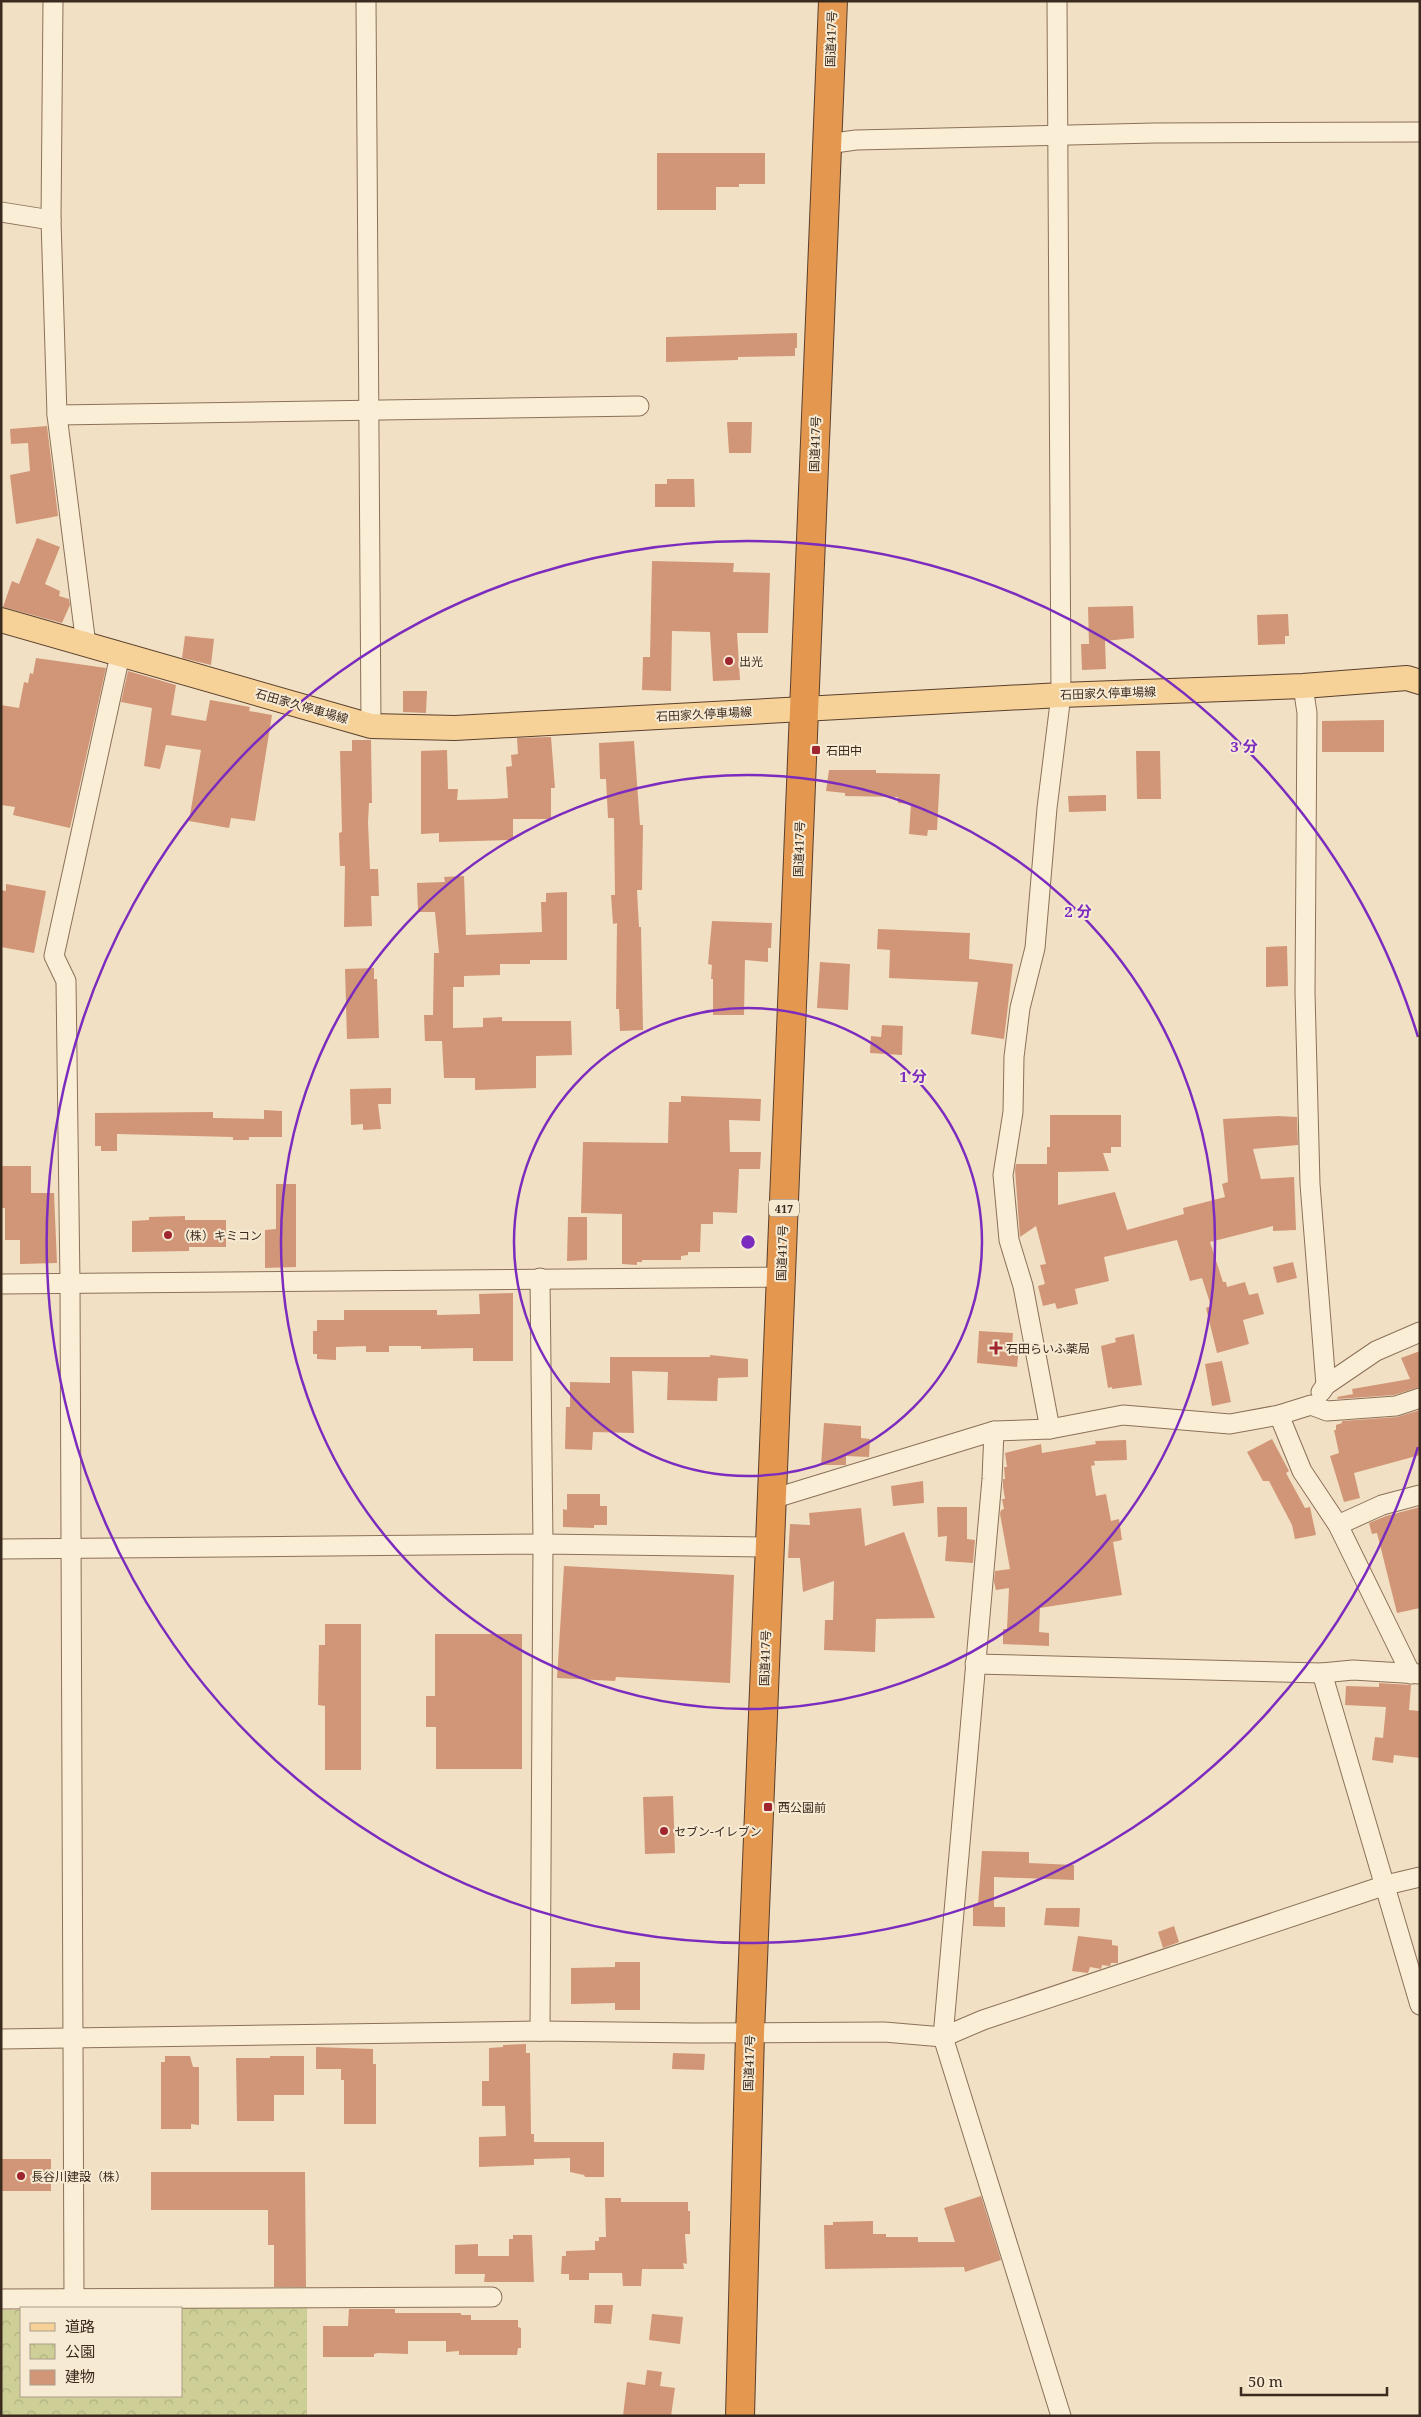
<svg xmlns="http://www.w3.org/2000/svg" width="1421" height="2417" font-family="'Noto Serif','Noto Sans JP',serif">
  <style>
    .park { fill: url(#park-crowns) }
    .building { fill: #d19677 }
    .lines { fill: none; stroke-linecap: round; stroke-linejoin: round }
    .minor-casing { stroke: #8c7059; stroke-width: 21 }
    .major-casing { stroke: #5a3f2d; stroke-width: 26 }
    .highway-casing { stroke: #5a3f2d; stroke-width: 30 }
    .minor { stroke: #fbeed7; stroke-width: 19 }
    .major { stroke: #f6d299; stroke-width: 24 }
    .highway { stroke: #e4984f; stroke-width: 28 }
    .ring { fill: none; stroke: #7b2cbf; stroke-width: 2.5 }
    .poi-dot { fill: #9f252e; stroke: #f7ead3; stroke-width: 2 }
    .labels { text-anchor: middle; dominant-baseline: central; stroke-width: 4; stroke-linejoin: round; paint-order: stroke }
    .shield { fill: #f7ead3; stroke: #736454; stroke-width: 1 }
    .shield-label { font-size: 11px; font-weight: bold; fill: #3b2a1e }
    .street-label { font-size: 12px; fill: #3b2a1e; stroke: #f7ead3 }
    .poi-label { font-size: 12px; fill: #3b2a1e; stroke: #f7ead3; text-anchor: start }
    .centre { fill: #7b2cbf; stroke: #f7ead3; stroke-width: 2.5 }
    .ring-label { font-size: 15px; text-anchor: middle; font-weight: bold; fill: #7b2cbf; stroke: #f7ead3; stroke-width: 4; stroke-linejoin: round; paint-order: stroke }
  </style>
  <defs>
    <pattern id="park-crowns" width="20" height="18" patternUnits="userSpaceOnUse" patternTransform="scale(1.25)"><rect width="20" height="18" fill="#cdcf96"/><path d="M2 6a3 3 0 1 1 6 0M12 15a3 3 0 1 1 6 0" fill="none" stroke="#b1b281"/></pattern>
  </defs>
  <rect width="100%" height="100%" fill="#f1e0c3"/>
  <path class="park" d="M307 2307V2416H1V2310H21V2396H181V2308Z"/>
  <g class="building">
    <path d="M657 153H765V184H739V187H716V210H657Z"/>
    <path d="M797 333V348H795V356L738 357V360L666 362V337Z"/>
    <path d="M727 422H752L751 453H729Z"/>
    <path d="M47 426 58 516 16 524 10 475 30 471 28 443 11 444 10 429Z"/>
    <path d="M667 479H694L695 507H655V484H667Z"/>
    <path d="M37 538 60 547 45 584 60 591 59 596 69 599 70 605 62 623 3 607 12 581 19 584Z"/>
    <path d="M652 561 734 563 733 572 770 573 768 633H737L740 680 713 681 710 632 672 631 671 691 642 690 643 657H650Z"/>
    <path d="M1133 606 1134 638 1105 641 1106 669 1082 670 1081 644H1089L1088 607Z"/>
    <path d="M1288 614 1289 636H1285V644L1258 645 1257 615Z"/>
    <path d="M185 636 214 639 211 665 182 658Z"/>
    <path d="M36 658 106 668 70 828 13 815 15 807 1 805V705L19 708 24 682 28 683 30 673 33 674Z"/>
    <path d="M128 671 176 685 171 715 206 721 210 700 250 707 249 711 272 715 255 821 231 818 229 828 189 821 201 750 166 745 160 769 144 766 152 708 121 702Z"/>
    <path d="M403 691H427L426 713 403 712Z"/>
    <path d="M1384 720V752H1322V721Z"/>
    <path d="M551 737 555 788H551V819H513V840L439 842V833L421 834V751L447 750 448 789H458L457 800 494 799 508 798 506 767 512 766 511 755 518 754 517 738Z"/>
    <path d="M352 740H371L372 803H369L368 822 370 869H378L379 896H371L372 926 344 927 345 866H340L339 833 342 832 340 751H352Z"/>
    <path d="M634 741 640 825H643L642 890H637L639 927H641L643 1030 620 1031 619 1009H616L617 923 613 924 611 895H615L614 818H608L606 779H600L599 743Z"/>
    <path d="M1136 751H1160L1161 799H1137Z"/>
    <path d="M829 770H876V773L940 774 937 830H928L927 836 909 834 911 804 898 803V797L845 796V793L826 791Z"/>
    <path d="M1106 795V811L1069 812 1068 796Z"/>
    <path d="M464 876 466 935 542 932 541 902H546V893L567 892V960H530V964H500V975L464 976V987H453V1028L483 1027V1018L502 1017V1021H571L572 1055 536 1056V1088L475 1090V1078H444L442 1041H425L424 1015H433L434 953H439L435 912H418L417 883 445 882 444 877Z"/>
    <path d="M6 884 46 891 34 953 1 947V890L6 891Z"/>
    <path d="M712 921 772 923 771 948H768V962L745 960 744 1015H713V979H711L712 965 708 964Z"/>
    <path d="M878 929 970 933 969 959 1013 964 1004 1039 971 1034 978 982 889 978 890 950 877 949Z"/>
    <path d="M1287 946 1288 986 1266 987V947Z"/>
    <path d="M820 962 850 964 848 1010 817 1008Z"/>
    <path d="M374 968V979H377L379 1038 347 1039 345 969Z"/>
    <path d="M882 1025 903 1026 902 1055 870 1053 871 1036 881 1037Z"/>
    <path d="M391 1088V1104H378L381 1129 363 1130V1124L351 1125 350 1089Z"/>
    <path d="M681 1096 761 1099 760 1121 729 1120 730 1152H761L760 1169H739L737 1213 713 1212V1224H701L700 1252H688V1255L681 1256V1260H642V1262H637V1265L622 1264V1214L581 1213 583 1142 668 1143 669 1102H681Z"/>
    <path d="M264 1110 282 1111V1137H249V1140H233V1137L117 1134V1151H101V1146H95V1113L213 1112V1118L264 1119Z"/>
    <path d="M1050 1115H1121V1147H1111V1153H1103L1109 1171 1058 1172V1205L1115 1192 1127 1230 1184 1214 1183 1208 1225 1197 1222 1184 1228 1182 1223 1119 1278 1116 1297 1117 1298 1145 1253 1149 1261 1179 1294 1177 1296 1230 1273 1231V1226L1210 1242 1223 1282H1226L1227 1287 1245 1282 1249 1295 1258 1293 1264 1314 1243 1320 1249 1344 1217 1353 1206 1308 1211 1306 1202 1278 1190 1281 1177 1240 1104 1257 1109 1281 1075 1289 1078 1304 1057 1309 1055 1303 1043 1306 1038 1286 1045 1284 1040 1265 1046 1264 1036 1226 1020 1237 1015 1170 1016 1164H1047V1147H1050Z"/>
    <path d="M1 1166H31V1193H54L57 1263 20 1264V1240H5V1208H1Z"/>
    <path d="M276 1184H296V1267L265 1268V1230L276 1229Z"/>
    <path d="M185 1216V1220H226V1247H189V1251L132 1252V1221L149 1220V1217Z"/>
    <path d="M568 1217H587V1260L567 1261Z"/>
    <path d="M1293 1262 1297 1278 1277 1283 1273 1267Z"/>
    <path d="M513 1293V1361H473V1348L421 1349V1346H389V1352H366V1346L336 1347V1360L317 1359V1354H313V1331H317V1320H344V1310H437V1315L480 1314 479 1294Z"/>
    <path d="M979 1331 1013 1333 1012 1348H1019L1017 1367 977 1363Z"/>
    <path d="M1134 1334 1142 1385 1112 1389V1387L1108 1388 1101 1346 1116 1342 1115 1338Z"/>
    <path d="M1420 1351V1387L1394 1395 1338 1399 1337 1397 1353 1394 1352 1389 1410 1379 1401 1358Z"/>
    <path d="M710 1355 748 1359V1377L718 1378 717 1401 667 1400 668 1372 632 1371 634 1433 593 1432 592 1450 565 1449 566 1407H570V1382L610 1383V1357H710Z"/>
    <path d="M1222 1361 1231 1402 1212 1406 1205 1364Z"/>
    <path d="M1420 1410V1455L1354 1473 1360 1498 1344 1502 1330 1456 1339 1453 1334 1430H1336V1425L1342 1423V1421L1397 1417Z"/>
    <path d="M824 1423 861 1426V1438L870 1439 869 1457 846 1456V1465H821Z"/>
    <path d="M1272 1439 1289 1471 1286 1473 1305 1508 1310 1507 1316 1535 1295 1539 1292 1525 1269 1481H1263L1247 1452Z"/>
    <path d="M1126 1440 1127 1460 1094 1461 1095 1465 1091 1466 1096 1496 1106 1494 1111 1521 1119 1519 1122 1540 1113 1542 1122 1595 1040 1608 1039 1632 1049 1633V1646L1003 1644V1629H1007L1009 1588 996 1590 994 1582 995 1571 1010 1569 1000 1514 1001 1510 1004 1509 1002 1499H1005L1003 1487V1479H1005L1004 1467H1007L1005 1453 1041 1444 1042 1453 1096 1444 1095 1441Z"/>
    <path d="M923 1481 924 1503 893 1506 891 1486Z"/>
    <path d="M567 1494H600V1506H607V1525H594V1528L563 1527V1509L567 1510Z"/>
    <path d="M937 1507H967V1539L975 1540 973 1563 945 1561 947 1536 938 1537Z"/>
    <path d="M1420 1507V1608L1397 1613 1377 1533 1372 1534 1369 1523 1386 1516Z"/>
    <path d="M861 1508 865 1546 904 1532 935 1618 876 1619 875 1652 824 1650 825 1620H833L834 1581 803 1592 800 1558H788L790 1524 810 1525 809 1513Z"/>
    <path d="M564 1566 734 1575 730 1683 616 1677 615 1681 557 1678Z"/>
    <path d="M325 1624H361V1770H325V1706L318 1705 319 1645H325Z"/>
    <path d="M435 1634H522V1769H436V1727H426V1696H435Z"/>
    <path d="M1379 1683 1411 1685 1409 1710 1420 1711V1758L1394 1755 1393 1763 1372 1760 1375 1737 1383 1738 1386 1707 1345 1705 1346 1686 1379 1687Z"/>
    <path d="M673 1796 675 1853 645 1854 643 1797Z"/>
    <path d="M982 1851 1029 1852V1863L1074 1865V1880L994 1877V1907H1005V1927L973 1926V1905H978Z"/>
    <path d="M1046 1908H1080L1079 1927 1044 1925Z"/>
    <path d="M1174 1926 1179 1942 1163 1948 1158 1932Z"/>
    <path d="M1078 1936 1112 1940V1945L1118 1946V1963H1111L1110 1966 1102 1965 1101 1969 1090 1967 1088 1973 1072 1971Z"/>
    <path d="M615 1962H640V2010H615V2003L571 2004V1968L615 1967Z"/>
    <path d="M526 2044V2053H530L531 2134H534V2142H604V2177H585L584 2175 570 2172V2158L534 2159V2165L479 2167V2137L506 2136 505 2106H482V2081H489V2048L503 2047V2045Z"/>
    <path d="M316 2047 373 2049V2064H376V2124H344V2080H341V2069H316Z"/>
    <path d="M673 2053 705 2054 704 2070 672 2069Z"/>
    <path d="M165 2056H190L193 2067H199V2125L191 2124V2129H161V2062H165Z"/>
    <path d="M270 2056H304V2095H274V2121H237L236 2058H270Z"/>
    <rect x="1" y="2159" width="50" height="32"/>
    <path d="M151 2172H305L306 2287H274V2245H268V2210H151Z"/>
    <path d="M981 2196 1001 2260 965 2272 964 2267 825 2269 824 2225H833V2222L873 2221V2234H886V2237H918V2242H955L944 2208Z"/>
    <path d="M605 2198H621V2202H688V2211H690V2234H685L687 2264 683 2263 684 2269H642L641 2286H623L622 2273H589V2280H569V2274H561L562 2256H566V2251L595 2250V2241H599V2237H606Z"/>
    <path d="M513 2235H532L534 2282H484L485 2274H455V2245L478 2244V2256H509V2239H513Z"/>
    <path d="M595 2305H613L611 2324 594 2323Z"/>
    <path d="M349 2309H395V2313H461V2315H471V2320H518V2327L521 2328V2348H518L517 2355H459V2351L446 2352V2341H408V2354L378 2353 374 2354V2357H323V2326H348Z"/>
    <path d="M652 2314 683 2317 680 2344 649 2340Z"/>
    <path d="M647 2370 662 2372 660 2386 675 2388 671 2416H623L627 2382 645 2385Z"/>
  </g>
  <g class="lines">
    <g class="minor-casing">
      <g id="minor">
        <path d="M53 1 51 220 57 415 86 645"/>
        <path d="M366 1 371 726"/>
        <path d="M827 144 856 140 1155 133 1420 132"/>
        <path d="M1 212 51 220"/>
        <path d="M57 415 639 406"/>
        <path d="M1303 686 1307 713 1305 993 1310 1184 1326 1385"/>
        <path d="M540 1278 543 1544 540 2031"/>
        <path d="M1 1284 781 1277"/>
        <path d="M1321 1392 1326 1385 1376 1351 1420 1332"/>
        <path d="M1279 1415 1302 1471 1338 1525 1411 1674"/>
        <path d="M1050 1429 1023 1286 1009 1240 1003 1175 1013 1112 1014 1057 1020 1008 1035 948 1047 808 1061 695 1057 1"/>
        <path d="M994 1431 992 1479 943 2037 1061 2416"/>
        <path d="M772 1499 994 1431 1050 1429 1123 1415 1230 1424 1279 1415 1311 1405 1327 1411 1396 1406 1420 1398"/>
        <path d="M1338 1525 1382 1505 1420 1495"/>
        <path d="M1 1549 543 1544 770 1547"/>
        <path d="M975 1664 1322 1673 1353 1670 1420 1674"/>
        <path d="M1322 1673 1420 2005"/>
        <path d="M1 2039 540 2031 694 2033 884 2032 943 2037 983 2020 1386 1885 1420 1877"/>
        <path d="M74 2298 70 1284 66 981 54 956 120 655"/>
        <path d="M1 2299 492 2297"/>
      </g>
    </g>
    <g class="major-casing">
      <path id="major" d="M1 620 371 726 455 728 1061 695 1303 686 1407 678 1420 682"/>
    </g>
    <g class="highway-casing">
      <path id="highway" d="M740 2416 750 2033 833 1"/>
    </g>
    <use href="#minor" class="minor"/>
    <use href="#major" class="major"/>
    <use href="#highway" class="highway"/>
  </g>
  <g class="ring">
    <circle cx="748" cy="1242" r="234"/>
    <circle cx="748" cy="1242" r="467"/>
    <path d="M1418 1447A701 701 0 1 1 1418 1037"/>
  </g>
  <g class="poi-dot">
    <circle cx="729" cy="661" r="5"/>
    <rect x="811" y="745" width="10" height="10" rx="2.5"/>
    <circle cx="168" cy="1235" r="5"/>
    <path d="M993.5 1340.5h5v5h5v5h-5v5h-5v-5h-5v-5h5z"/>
    <rect x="763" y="1802" width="10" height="10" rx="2.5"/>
    <circle cx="664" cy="1831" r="5"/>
    <circle cx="21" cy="2176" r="5"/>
  </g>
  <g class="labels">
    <rect class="shield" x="769" y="1199.5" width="30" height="17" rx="4"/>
    <g class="shield-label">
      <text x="784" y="1208">417</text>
    </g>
    <g class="street-label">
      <text transform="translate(831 39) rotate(-88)">国道417号</text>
      <text transform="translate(815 444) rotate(-88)">国道417号</text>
      <text transform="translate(1108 693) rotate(-2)">石田家久停車場線</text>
      <text transform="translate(302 706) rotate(16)">石田家久停車場線</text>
      <text transform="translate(704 714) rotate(-3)">石田家久停車場線</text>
      <text transform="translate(799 849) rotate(-88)">国道417号</text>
      <text transform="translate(782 1253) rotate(-88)">国道417号</text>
      <text transform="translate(765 1658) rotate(-88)">国道417号</text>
      <text transform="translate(749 2063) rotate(-88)">国道417号</text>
    </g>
    <g class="poi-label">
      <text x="739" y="661">出光</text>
      <text x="826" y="750">石田中</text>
      <text x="178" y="1235">（株）キミコン</text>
      <text x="1006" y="1348">石田らいふ薬局</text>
      <text x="778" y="1807">西公園前</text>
      <text x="674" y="1831">セブン-イレブン</text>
      <text x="31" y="2176">長谷川建設（株）</text>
    </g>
  </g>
  <circle cx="748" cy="1242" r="8" class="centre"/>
  <g class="ring-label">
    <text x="1244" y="752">3 分</text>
    <text x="1078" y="917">2 分</text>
    <text x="913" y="1082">1 分</text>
  </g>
  <rect width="1421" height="2417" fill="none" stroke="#3b2a1e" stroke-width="5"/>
  <rect x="20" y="2307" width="162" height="90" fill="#f7ead3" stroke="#ac9d8b"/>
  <rect x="30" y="2323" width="25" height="8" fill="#f6d299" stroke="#ac9d8b"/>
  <text x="65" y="2332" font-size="15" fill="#3b2a1e">道路</text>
  <rect x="30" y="2344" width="25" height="15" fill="url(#park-crowns)" stroke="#ac9d8b"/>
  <text x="65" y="2357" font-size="15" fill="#3b2a1e">公園</text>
  <rect x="30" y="2370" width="25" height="15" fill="#d19677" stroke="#ac9d8b"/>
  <text x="65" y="2382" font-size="15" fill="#3b2a1e">建物</text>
  <path d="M1241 2387v8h146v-8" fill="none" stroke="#3b2a1e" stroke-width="2.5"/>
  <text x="1248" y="2387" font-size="15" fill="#3b2a1e" stroke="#f7ead3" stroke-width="4" paint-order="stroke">50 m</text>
</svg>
